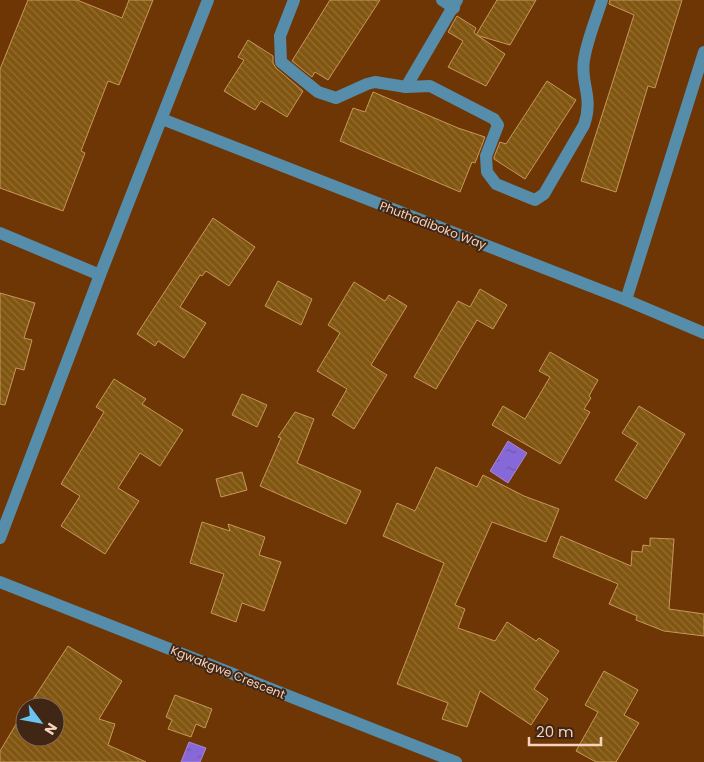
<svg xmlns="http://www.w3.org/2000/svg" width="704" height="762" font-family="Poppins,sans-serif">
  <style>
    .water { fill: url(#water-ripples); stroke: #a888d1 }
    .building { fill: url(#building-back-hatch); stroke: #c6985a }
    .lines { fill: none; stroke-linecap: round; stroke-linejoin: round }
    .minor { stroke: #558dab; stroke-width: 12 }
    .labels { text-anchor: middle; dominant-baseline: central; stroke-width: 4; stroke-linejoin: round; paint-order: stroke }
    .street-label { font-size: 12px; fill: #f6d3be; stroke: #402615 }
  </style>
  <defs>
    <pattern id="water-ripples" width="26" height="14" patternUnits="userSpaceOnUse" patternTransform="scale(1.25)"><rect width="26" height="14" fill="#8768d9"/><path d="M2 4q2-2 4 0t4 0M15 11q2-2 4 0t4 0" fill="none" stroke="#725aa1"/></pattern>
    <pattern id="building-back-hatch" width="6" height="6" patternUnits="userSpaceOnUse" patternTransform="scale(1.25)"><rect width="6" height="6" fill="#815611"/><path d="M-1 5l2 2M0 0l6 6M5-1l2 2" fill="none" stroke="#936d32"/></pattern>
  </defs>
  <rect width="100%" height="100%" fill="#6e3505"/>
  <g class="water">
    <path d="M508 441 527 453 508 483 490 471Z"/>
    <path d="M189 742 206 748 200 762H181Z"/>
  </g>
  <g class="building">
    <path d="M28 0H77L122 18 129 0H153L119 85 108 81 81 151 85 153 63 211 0 188V69Z"/>
    <path d="M330 0H380L328 80 315 72 312 77 292 61Z"/>
    <path d="M497 0H536L510 45 476 35Z"/>
    <path d="M610 0H682L655 88 648 86 616 192 581 181 634 15 609 4Z"/>
    <path d="M457 16 476 28 474 33 505 54 486 86 448 67 463 41 448 32Z"/>
    <path d="M248 40 273 56V63L276 68 303 91 287 117 261 101 255 110 224 91 244 60 238 57Z"/>
    <path d="M547 81 576 100 525 179 494 159V157L500 142 506 144Z"/>
    <path d="M373 92 458 128 485 137 475 163 472 162 460 192 340 141 353 108 365 112Z"/>
    <path d="M213 218 255 247 229 286 206 271 202 276 200 275 180 307 206 323 184 358 158 341 155 346 137 334Z"/>
    <path d="M278 281 312 299 301 325 265 306Z"/>
    <path d="M354 282 385 301 389 295 407 306 371 365 387 375 354 429 332 415 347 389 317 371 340 333 328 325Z"/>
    <path d="M480 289 507 305 493 329 477 320 436 389 414 377 458 301 470 307Z"/>
    <path d="M0 293 35 303 24 338 32 340 24 370 16 368 5 405 0 404Z"/>
    <path d="M550 352 598 380 589 396 591 398 584 409 590 412 560 464 492 425 503 406 525 419 550 377 539 371Z"/>
    <path d="M114 379 146 399 142 404 183 430 160 466 140 453 118 488 139 501 105 554 61 526 80 496 61 484 104 412 96 407Z"/>
    <path d="M242 394 267 405 257 427 232 415Z"/>
    <path d="M639 406 685 434 646 499 615 480 638 443 622 433Z"/>
    <path d="M295 412 314 419 297 463 361 491 346 524 260 486 281 438 278 437Z"/>
    <path d="M436 467 477 487 483 475 524 496 559 509 546 542 492 522 455 605 465 609 458 628 495 641 507 622 536 641 539 638 559 651 534 689 548 699 531 725 480 691 467 727 442 719 448 703 397 684 444 563 383 536 397 503 415 511Z"/>
    <path d="M242 472 247 490 221 497 216 479Z"/>
    <path d="M202 522 230 531 228 524 265 537 259 555 281 562 264 611 242 603 236 622 211 613 224 574 190 563Z"/>
    <path d="M561 536 631 566 632 551 642 552 643 545 650 546V538L674 539 669 609 704 614V636L664 631 636 620 637 616 609 604 618 584 553 557Z"/>
    <path d="M68 646 122 681 99 719 115 724 108 745 146 762H0V751L18 721 24 725 25 721V737H55V707H28Z"/>
    <path d="M604 671 638 690 624 715 639 723 616 762H596L576 751 598 712 585 705Z"/>
    <path d="M175 695 212 709 205 728 196 724 191 737 168 729 172 720 166 717Z"/>
  </g>
  <g class="lines">
    <g class="minor">
      <path d="M294 0 280 36 281 62 318 92 336 98 367 84 375 82 406 87 430 86 494 119 498 125 486 156 487 172 496 184 535 200 544 194 584 125C594 97 580 83 584 60 587 40 596 19 602 0"/>
      <path d="M442 0 454 8"/>
      <path d="M406 87 457 0"/>
      <path d="M162 119 626 300 704 333"/>
      <path d="M0 233 100 275"/>
      <path d="M626 300 704 52"/>
      <path d="M0 538 100 275 208 0"/>
      <path d="M0 582 456 762"/>
    </g>
  </g>
  <g class="labels">
    <g class="street-label">
      <text transform="translate(433 225) rotate(21)">Phuthadiboko Way</text>
      <text transform="translate(228 672) rotate(22)">Kgwakgwe Crescent</text>
    </g>
  </g>
  <g transform="translate(40 722) rotate(122)"><circle r="24" fill="#402615" stroke="#896b59"/>
  <path d="M0-4L9 19L0 12L-9 19Z" fill="#6ac3f1"/>
  <text y="-8" font-size="14" font-weight="bold" text-anchor="middle" fill="#f6d3be">N</text>
  </g>
  <path d="M529 737v8h72v-8" fill="none" stroke="#f6d3be" stroke-width="2.5"/>
  <text x="536" y="737" font-size="15" fill="#f6d3be" stroke="#402615" stroke-width="4" paint-order="stroke">20 m</text>
</svg>
